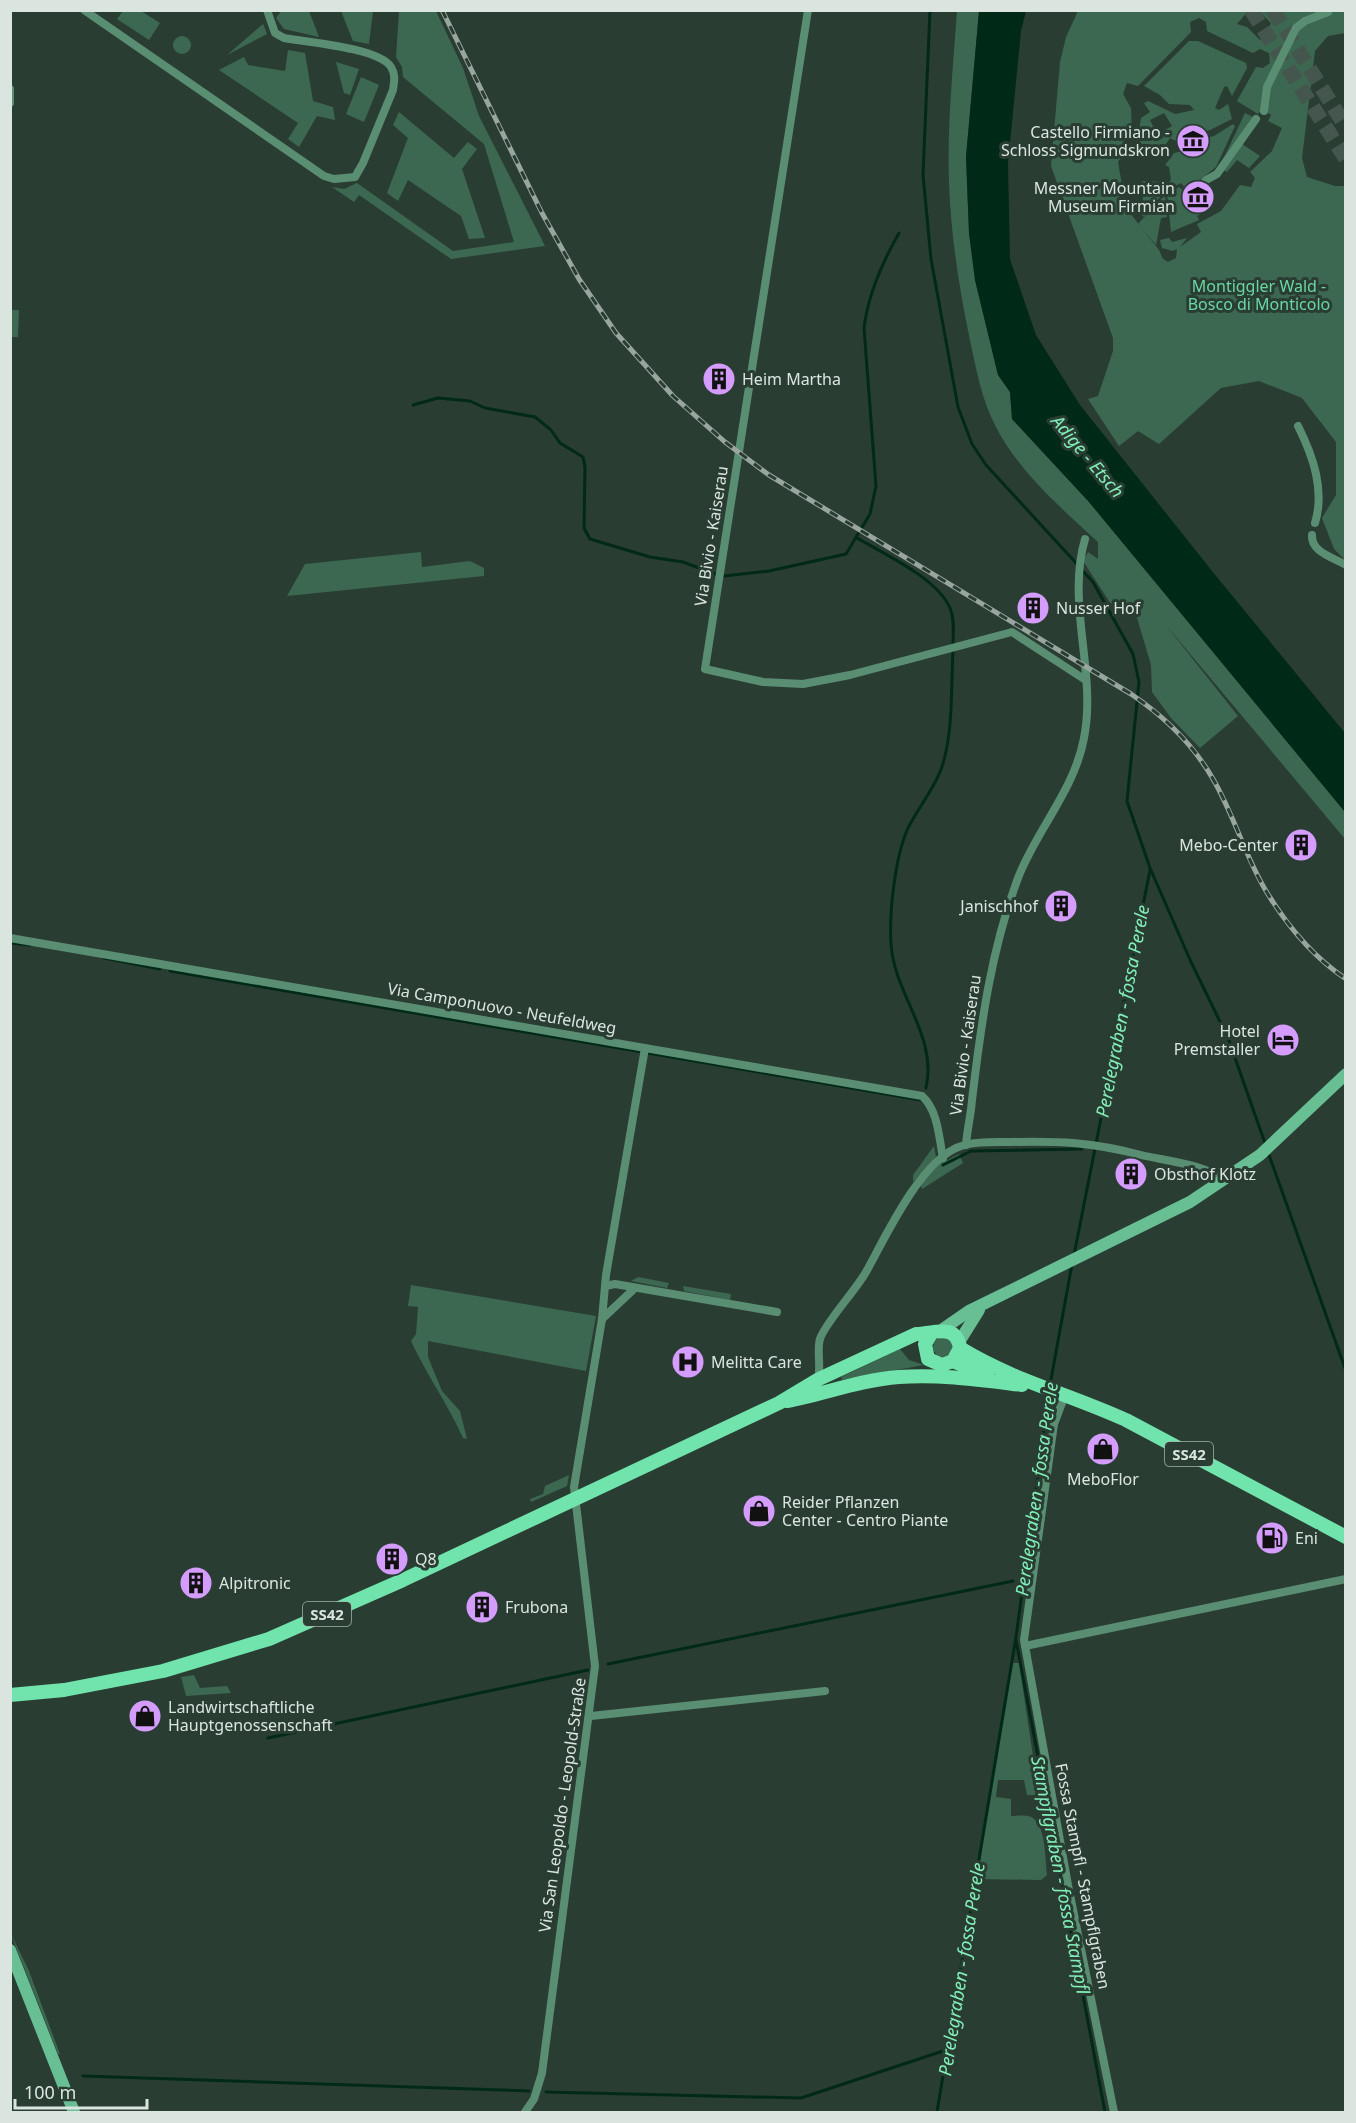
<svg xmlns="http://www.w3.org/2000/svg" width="1356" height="2123" font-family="'Noto Sans',sans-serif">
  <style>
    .green { fill: #3c6851; fill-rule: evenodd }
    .water { fill: #002a18 }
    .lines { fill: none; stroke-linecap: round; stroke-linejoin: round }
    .stream { stroke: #002a18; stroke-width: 3 }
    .highway-tunnel { stroke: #44564d; stroke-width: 15; stroke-dasharray: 15 8; stroke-linecap: butt }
    .street { stroke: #5a8e73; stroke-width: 8 }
    .secondary { stroke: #67bf93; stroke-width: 12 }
    .primary { stroke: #70e4ac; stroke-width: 14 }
    .rail-casing { stroke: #98a69f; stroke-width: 5 }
    .rail { stroke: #2a3d33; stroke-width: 3; stroke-dasharray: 9; stroke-linecap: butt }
    .labels { text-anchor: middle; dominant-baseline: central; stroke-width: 6; stroke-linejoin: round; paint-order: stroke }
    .shield { fill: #2a3d33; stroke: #a5b3ab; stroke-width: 1.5 }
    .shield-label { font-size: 15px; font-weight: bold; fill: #dae5df }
    .poi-label { font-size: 16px; fill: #dae5df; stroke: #2a3d33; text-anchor: start }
    .park-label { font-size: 16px; fill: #6ad7a2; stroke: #2a3d33 }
    .street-label { font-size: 16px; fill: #dae5df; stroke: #2a3d33 }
    .water-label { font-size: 18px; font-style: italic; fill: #82efb8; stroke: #2a3d33 }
  </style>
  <rect width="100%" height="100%" fill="#2a3d33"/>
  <g class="green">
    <path d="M282 10 309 11 319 37 284 29 276 18Z"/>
    <path d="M123 11H141L160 23 149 40 117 19Z"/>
    <path d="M341 11H373L369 44 353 41Z"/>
    <path d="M399 11H436L463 68 479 116 545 246 451 259 359 195 354 202 332 187 344 189 357 183 453 251 514 242 484 144 403 77 402 67 396 57Z"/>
    <path d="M957 11H979L966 157 969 233 975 280 998 375 1010 392 1012 419 1089 502 1345 812V839L1165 624 1238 716 1200 748 1171 718 1152 692 1151 665 1135 611 1118 615 1083 561 1088 552 1098 559V542C1061 508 1019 472 996 427 982 401 976 369 970 340 959 288 951 236 949 183 947 126 953 67 957 11Z"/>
    <path d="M1078 11H1248L1237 24 1247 27 1260 40 1267 34 1271 23 1259 11H1345V33L1328 36 1315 51 1302 158 1307 177 1335 186H1345V560L1334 549 1322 518 1336 495V442L1302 398 1259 381 1221 388 1159 444 1138 431 1119 446 1088 399 1098 396 1113 351V338L1051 166 1060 62 1066 37ZM1199 18 1206 22 1207 31 1253 53 1260 49 1269 53 1270 63 1263 68 1256 67 1237 101 1258 114 1262 109 1271 115 1268 121 1282 128 1272 151 1250 172 1255 178 1251 187 1240 185 1221 211 1197 224 1201 232 1180 247 1187 238 1172 242 1169 238 1160 240 1162 248 1173 251 1177 249 1176 258 1168 262 1163 259 1159 250 1126 208 1118 162 1127 148 1124 140 1132 133 1131 108 1123 94 1127 83 1138 86 1191 32 1190 22Z"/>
    <path d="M263 24 267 34 227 55Z"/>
    <circle cx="182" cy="45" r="9"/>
    <path d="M1189 41H1198L1246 63 1247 68 1232 96 1227 86 1224 87 1215 108 1219 110 1228 104 1232 119 1210 130 1176 141 1170 138 1164 147 1150 155 1141 151 1138 137 1141 118 1150 112 1144 103 1148 101 1175 114 1194 110 1190 105 1169 104 1160 95 1144 86ZM1164 113 1172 126 1162 132 1163 138 1156 141 1152 135 1156 132 1150 120Z"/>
    <path d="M288 50 305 53 313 101 333 107 335 120 317 116 299 147 288 139 298 123 219 70 244 57 248 65 285 71Z"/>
    <path d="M336 62 359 69 350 95 344 93Z"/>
    <path d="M361 77 379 85 364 122 346 114Z"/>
    <path d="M399 112 454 158 468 142 477 149 462 169 485 238 469 239 461 216 408 180 398 201 387 193 408 138 393 125Z"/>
    <path d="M1245 113 1253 117 1220 166Z"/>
    <path d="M1233 124 1235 126 1216 167 1187 190 1181 183 1168 190 1167 184 1171 180 1169 167 1165 165 1174 153 1188 150 1192 142 1214 136Z"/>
    <path d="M1242 144 1260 156 1249 168 1237 160 1227 172 1223 170Z"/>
    <path d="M1142 181 1160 182 1164 192 1144 217 1140 213 1143 205Z"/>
    <path d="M1179 187 1186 193 1189 206 1200 203 1208 210 1197 216 1199 220 1171 232 1167 194Z"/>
    <path d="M1165 195 1167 217 1161 218 1156 245 1138 224Z"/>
    <path d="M11 310H19L18 337H11Z"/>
    <path d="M421 552 422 567 470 561 484 568V576L287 596 305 564Z"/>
    <path d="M934 1146 936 1157 913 1182V1175Z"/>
    <path d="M959 1154 963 1163 922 1189 920 1183 944 1160 946 1161Z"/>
    <path d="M638 1277 669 1283 667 1288 631 1281Z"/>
    <path d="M411 1285 596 1316 586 1371 428 1341V1357L442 1391 460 1411 467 1439 463 1438C448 1404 426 1374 411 1341L416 1334 418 1307 408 1306Z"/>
    <path d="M683 1286 731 1294 730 1300 684 1291Z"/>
    <circle cx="943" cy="1347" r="10"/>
    <path d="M900 1349 909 1360 924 1365 842 1380 841 1377Z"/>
    <path d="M569 1475 567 1486 531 1502 530 1499 543 1494 545 1486Z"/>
    <path d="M1011 1663H1019L1039 1795H1027L1024 1780H998L996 1797 1011 1799V1816C1018 1816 1029 1814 1034 1819 1046 1829 1045 1860 1047 1875L1041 1880 977 1879Z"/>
    <path d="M194 1675 200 1688 227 1686 231 1693 186 1696 181 1677Z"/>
    <path d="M10 1932 29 1971 60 2054H58Z"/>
  </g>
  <path class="water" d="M979 11H1026L1021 31 1008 163 1010 259 1036 335 1080 405 1212 571 1345 733V812L1089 502 1012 419 1010 392 998 375 975 280 969 233 966 157Z"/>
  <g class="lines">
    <g class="stream">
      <path d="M930 10 923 175 931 259 958 407 972 444 986 465 1077 564"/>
      <path d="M413 405 438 398 470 401 485 408 535 417 551 430 560 443 583 457 585 467 584 528 590 539 650 557 683 562 718 575"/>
      <path d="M857 538C884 554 937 578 950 608 955 619 953 633 953 645"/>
      <path d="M1081 569 1093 582 1133 654 1139 682 1127 801 1150 868 1191 962 1228 1038 1266 1146"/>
      <path d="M724 576 769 571 846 554 870 514 876 486 864 328C868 294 882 263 899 233"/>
      <path d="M10 943 30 945"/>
      <path d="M104 958 160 969"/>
      <path d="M170 971 921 1100"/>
      <path d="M926 1088C938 1036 894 994 891 944 889 913 895 857 908 828 919 806 938 784 944 760 953 726 951 687 953 651"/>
      <path d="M1268 1152 1346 1371"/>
      <path d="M943 1165 971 1151 1082 1149"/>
      <path d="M1074 1255 1150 870"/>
      <path d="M1050 1385 1072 1264"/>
      <path d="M1016 1640 1105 2112"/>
      <path d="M608 1664 1013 1581"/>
      <path d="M268 1738 588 1670"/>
      <path d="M83 2076 529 2091"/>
      <path d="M546 2092 801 2098 946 2050"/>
      <path d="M937 2112 1016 1637 1049 1394"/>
    </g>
    <g class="highway-tunnel">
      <path d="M1251 10 1346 159"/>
      <path d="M1273 10 1346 127"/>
    </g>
    <g class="street">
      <path d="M84 10 324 176 334 179 355 177 363 163 393 90C394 82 396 75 391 67 379 48 307 42 284 38L275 33 267 10"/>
      <path d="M808 10 705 669 763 682 803 684 850 675 1012 632 1084 679"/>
      <path d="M10 89V103"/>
      <path d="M1264 111 1267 87 1296 28 1305 21 1328 12"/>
      <path d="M1193 196 1206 180 1217 174 1256 119"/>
      <path d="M1298 426C1313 456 1325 490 1315 523"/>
      <path d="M1312 535C1311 552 1332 557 1346 565"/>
      <path d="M10 938 922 1096C938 1110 939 1138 943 1158"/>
      <path d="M966 1145C967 1130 971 1115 972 1100 981 1024 991 950 1018 878 1036 831 1075 789 1084 738 1097 673 1066 604 1085 539"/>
      <path d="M605 1286 615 1284 777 1312"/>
      <path d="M602 1319 635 1288"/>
      <path d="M819 1371C820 1360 817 1349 820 1339 825 1323 856 1290 866 1272 886 1236 918 1166 956 1148 972 1141 993 1142 1010 1142 1061 1141 1091 1142 1141 1155 1161 1160 1209 1165 1222 1180"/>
      <path d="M1065 1395 1054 1424 1024 1640 1068 1885 1114 2112"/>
      <path d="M1025 1646 1346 1579"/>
      <path d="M591 1716 825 1691"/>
      <path d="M525 2112 534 2099 542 2073 595 1666 574 1487 602 1319 606 1275 645 1048"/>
    </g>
    <g class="secondary">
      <path d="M943 1329 969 1311 1190 1202 1260 1155 1346 1074"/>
      <path d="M959 1342 979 1310"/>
      <path d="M10 1950 74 2112"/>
    </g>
    <g class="primary">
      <path d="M960 1348C1014 1381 1069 1394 1126 1420L1346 1537"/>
      <path d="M953 1361 988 1376"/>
      <path d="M787 1401C824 1394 860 1380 899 1377 940 1374 981 1380 1022 1385"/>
      <path d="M10 1695 64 1690 163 1671 269 1639 403 1580 779 1403 819 1379 916 1334C933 1334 956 1322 960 1348L953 1361 942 1365 928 1359 925 1344 931 1334"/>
    </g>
    <g class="rail-casing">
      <path id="rail" d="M442 10 542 213 579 279 616 333 673 396 725 442 769 475 1131 694C1165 717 1193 744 1213 779 1234 815 1245 856 1266 891 1286 924 1313 957 1346 979"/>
    </g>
    <use href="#rail" class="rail"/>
  </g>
  <defs>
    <g id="museum-disc" transform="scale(1.725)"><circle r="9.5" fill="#d49cfc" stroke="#2a3d33"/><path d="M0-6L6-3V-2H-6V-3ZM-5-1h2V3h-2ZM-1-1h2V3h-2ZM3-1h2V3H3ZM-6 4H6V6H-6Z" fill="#111"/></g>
    <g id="building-disc" transform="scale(1.725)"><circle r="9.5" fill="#d49cfc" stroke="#2a3d33"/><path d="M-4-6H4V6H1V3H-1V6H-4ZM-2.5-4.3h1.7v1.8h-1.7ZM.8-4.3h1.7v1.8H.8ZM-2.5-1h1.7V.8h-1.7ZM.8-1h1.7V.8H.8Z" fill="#111"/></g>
    <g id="hotel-disc" transform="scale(1.725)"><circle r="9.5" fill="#d49cfc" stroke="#2a3d33"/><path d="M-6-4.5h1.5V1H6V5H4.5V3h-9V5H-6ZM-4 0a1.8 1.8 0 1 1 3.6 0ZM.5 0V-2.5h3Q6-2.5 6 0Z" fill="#111"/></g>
    <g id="hospital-disc" transform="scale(1.725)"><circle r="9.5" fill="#d49cfc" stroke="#2a3d33"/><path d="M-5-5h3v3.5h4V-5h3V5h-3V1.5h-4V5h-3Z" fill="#111"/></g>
    <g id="shop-disc" transform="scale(1.725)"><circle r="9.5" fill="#d49cfc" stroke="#2a3d33"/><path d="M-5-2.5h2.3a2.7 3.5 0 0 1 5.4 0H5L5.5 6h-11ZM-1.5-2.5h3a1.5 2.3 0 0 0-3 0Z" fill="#111"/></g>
    <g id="fuel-disc" transform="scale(1.725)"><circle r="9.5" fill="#d49cfc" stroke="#2a3d33"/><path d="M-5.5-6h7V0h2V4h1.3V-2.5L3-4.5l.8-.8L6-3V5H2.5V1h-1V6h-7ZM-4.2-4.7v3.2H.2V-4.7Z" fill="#111"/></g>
  </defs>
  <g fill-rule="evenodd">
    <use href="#museum-disc" x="1193" y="141"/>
    <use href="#museum-disc" x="1198" y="197"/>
    <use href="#building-disc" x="719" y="379"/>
    <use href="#building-disc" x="1033" y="608"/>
    <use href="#building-disc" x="1301" y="845"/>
    <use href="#building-disc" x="1061" y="906"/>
    <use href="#hotel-disc" x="1283" y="1040"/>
    <use href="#building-disc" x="1131" y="1174"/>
    <use href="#hospital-disc" x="688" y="1362"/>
    <use href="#shop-disc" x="1103" y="1449"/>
    <use href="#shop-disc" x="759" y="1511"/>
    <use href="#fuel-disc" x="1272" y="1538"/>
    <use href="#building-disc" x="392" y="1559"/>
    <use href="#building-disc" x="196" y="1583"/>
    <use href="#building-disc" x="482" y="1607"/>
    <use href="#shop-disc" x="145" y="1716"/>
  </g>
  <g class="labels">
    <g class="shield">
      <rect x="1165" y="1442" width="48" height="24" rx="4.5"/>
      <rect x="303" y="1602" width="48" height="24" rx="4.5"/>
    </g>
    <g class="shield-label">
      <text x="1189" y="1454">SS42</text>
      <text x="327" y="1614">SS42</text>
    </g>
    <g class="poi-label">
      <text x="1170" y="132" text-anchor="end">Castello Firmiano -<tspan x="1170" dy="18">Schloss Sigmundskron</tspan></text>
      <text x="1175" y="188" text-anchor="end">Messner Mountain<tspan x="1175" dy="18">Museum Firmian</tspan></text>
      <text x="742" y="379">Heim Martha</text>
      <text x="1056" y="608">Nusser Hof</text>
      <text x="1278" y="845" text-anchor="end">Mebo-Center</text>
      <text x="1038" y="906" text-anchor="end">Janischhof</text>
      <text x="1260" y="1031" text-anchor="end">Hotel<tspan x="1260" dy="18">Premstaller</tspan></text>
      <text x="1154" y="1174">Obsthof Klotz</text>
      <text x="711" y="1362">Melitta Care</text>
      <text x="1103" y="1479" text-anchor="middle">MeboFlor</text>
      <text x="782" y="1502">Reider Pflanzen<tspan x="782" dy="18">Center - Centro Piante</tspan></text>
      <text x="1295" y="1538">Eni</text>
      <text x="415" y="1559">Q8</text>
      <text x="219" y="1583">Alpitronic</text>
      <text x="505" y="1607">Frubona</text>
      <text x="168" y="1707">Landwirtschaftliche<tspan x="168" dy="18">Hauptgenossenschaft</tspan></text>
    </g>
    <g class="park-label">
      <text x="1259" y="286">Montiggler Wald -<tspan x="1259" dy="18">Bosco di Monticolo</tspan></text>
    </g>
    <g class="street-label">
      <text transform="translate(711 536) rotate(-81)">Via Bivio - Kaiserau</text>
      <text transform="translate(502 1008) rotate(10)">Via Camponuovo - Neufeldweg</text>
      <text transform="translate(965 1045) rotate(-82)">Via Bivio - Kaiserau</text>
      <text transform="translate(562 1805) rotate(-82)">Via San Leopoldo - Leopold-Straße</text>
      <text transform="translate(1083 1876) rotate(79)">Fossa Stampfl - Stampflgraben</text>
    </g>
    <g class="water-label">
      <text transform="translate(1088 456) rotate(50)">Adige - Etsch</text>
      <text transform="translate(1122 1011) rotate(-79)">Perelegraben - fossa Perele</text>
      <text transform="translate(1036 1489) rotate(-82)">Perelegraben - fossa Perele</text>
      <text transform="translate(1061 1875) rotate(79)">Stampflgraben - fossa Stampfl</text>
      <text transform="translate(961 1969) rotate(-81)">Perelegraben - fossa Perele</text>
    </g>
  </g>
  <rect width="1356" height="2123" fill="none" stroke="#dae5df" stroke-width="24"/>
  <path d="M15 2099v9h132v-9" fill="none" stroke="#dae5df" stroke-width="3"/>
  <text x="24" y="2099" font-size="18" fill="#dae5df" stroke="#2a3d33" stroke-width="4.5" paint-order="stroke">100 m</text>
</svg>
